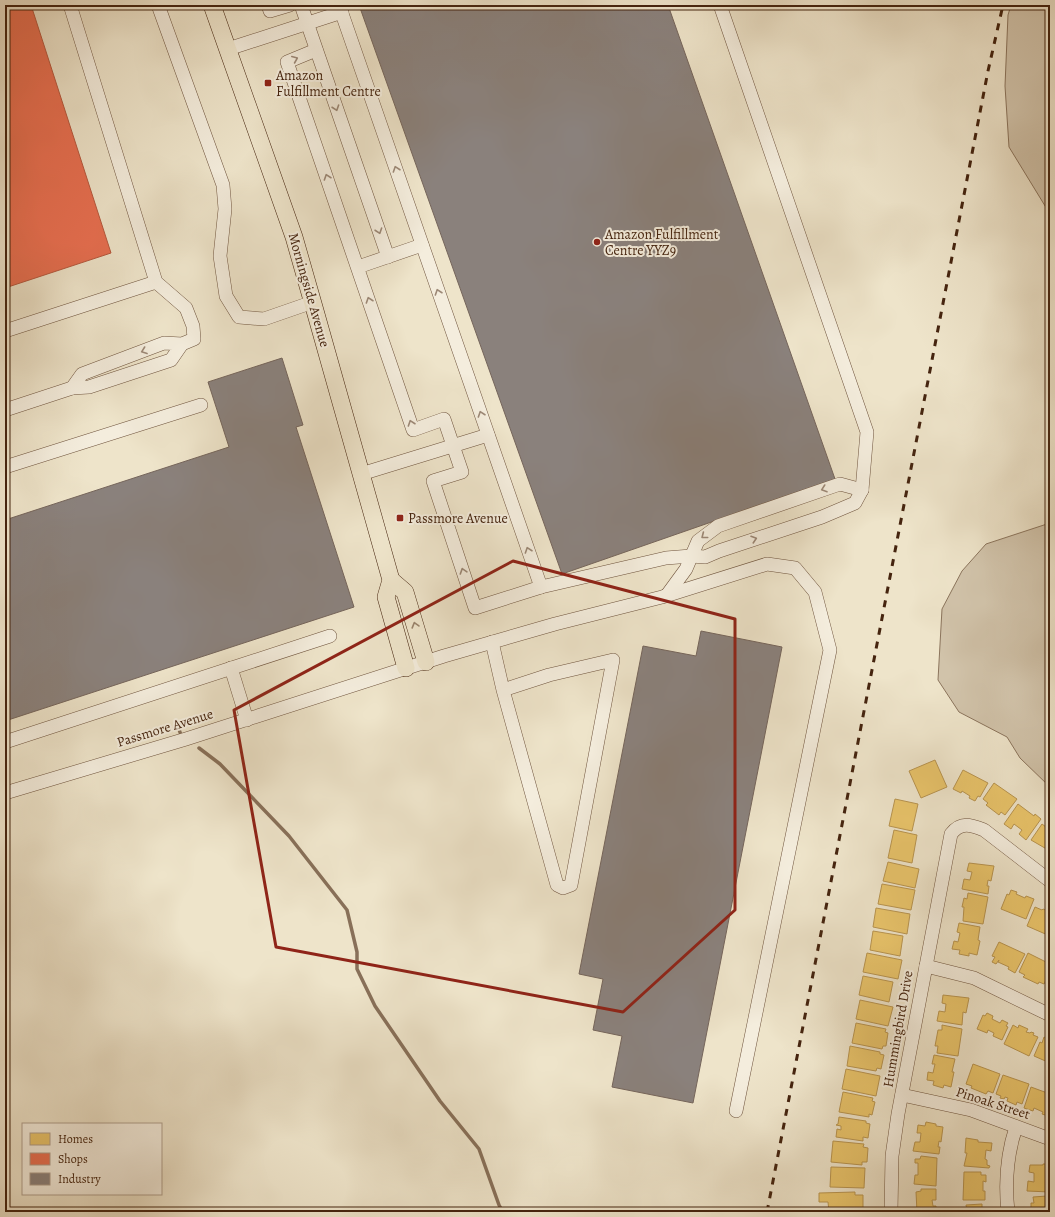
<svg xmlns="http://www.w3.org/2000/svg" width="1055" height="1217" font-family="Alegreya,serif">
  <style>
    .green { fill: #d1c3aa; stroke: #8b745c }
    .homes { fill: #e9c46a; stroke: #b8944f }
    .shops { fill: #e76f51; stroke: #b6583d }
    .industry { fill: #8a817c; stroke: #75655b }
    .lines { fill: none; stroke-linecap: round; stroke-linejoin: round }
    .stream { stroke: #887059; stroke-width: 3.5 }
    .minor-casing { stroke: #6f543e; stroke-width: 14 }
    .major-casing { stroke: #45240f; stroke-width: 18 }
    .minor { stroke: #f4eddd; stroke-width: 13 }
    .major { stroke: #eee4ca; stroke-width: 17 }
    .rail { stroke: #45240f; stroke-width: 3; stroke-dasharray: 7 7; stroke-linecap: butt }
    .oneway { stroke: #9c8876 }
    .oneway2 { stroke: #9a846c }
    .marked { fill: none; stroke: #8f2418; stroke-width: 3; stroke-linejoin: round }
    .poi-dot { fill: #8f2418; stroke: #f4eddd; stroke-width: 1.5 }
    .labels { text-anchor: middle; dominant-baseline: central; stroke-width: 4; stroke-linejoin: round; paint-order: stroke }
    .poi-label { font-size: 14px; fill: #45240f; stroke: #f4eddd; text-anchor: start }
    .street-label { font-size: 14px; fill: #45240f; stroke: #f4eddd }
  </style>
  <rect width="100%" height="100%" fill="#eee4ca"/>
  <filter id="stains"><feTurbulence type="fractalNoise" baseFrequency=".005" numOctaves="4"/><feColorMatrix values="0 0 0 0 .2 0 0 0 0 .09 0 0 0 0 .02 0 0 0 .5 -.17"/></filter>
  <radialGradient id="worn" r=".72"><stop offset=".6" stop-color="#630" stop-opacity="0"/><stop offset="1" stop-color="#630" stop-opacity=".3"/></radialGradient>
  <g class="green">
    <path d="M1011 5H1050V214L1009 147 1005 86 1008 15Z"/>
    <path d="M1050 523V787L1020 758 1007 737 959 712 938 680 942 609 962 571 986 544Z"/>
  </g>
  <g class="homes">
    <path d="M935 760 947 787 921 798 909 771Z"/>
    <path d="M963 770 988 783 980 797 978 796 975 801 969 798 970 796 962 791 961 793 953 789Z"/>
    <path d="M994 783 1017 799 1005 815 1001 812 999 815 986 805 988 803 983 799Z"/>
    <path d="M895 799 918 804 912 831 889 826Z"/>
    <path d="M1018 804 1034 816 1035 814 1041 819 1026 840 1019 834 1022 830 1014 824 1011 829 1004 824Z"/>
    <path d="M1042 824 1050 830 1048 832 1050 833V851L1031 840Z"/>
    <path d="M894 830 917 835 912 863 888 858Z"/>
    <path d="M888 862 919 869 915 888 883 881Z"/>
    <path d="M969 863 994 866 991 881 988 880 987 886H989L988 894 962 889 964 879 970 880 972 872 967 871Z"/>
    <path d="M882 884 915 890 911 910 878 904Z"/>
    <path d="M1011 890 1017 892 1016 894 1025 898 1026 896 1034 899 1026 919 1001 909 1007 894 1009 895Z"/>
    <path d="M968 893 988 897 983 924 963 921 964 907H962L964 898 967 899Z"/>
    <path d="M1035 907 1042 910 1043 909 1048 911V910H1050V936L1027 926Z"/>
    <path d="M876 908 910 914 907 934 873 927Z"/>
    <path d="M959 923 980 927 978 940 980 941 977 955 969 953V956L959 954 960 950 952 949 954 941 958 942 960 933 957 932Z"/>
    <path d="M873 931 903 936 900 956 870 950Z"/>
    <path d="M999 942 1025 954 1015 973 1008 969 1009 967 998 962 999 960 996 964 992 962 995 957 992 956Z"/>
    <path d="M867 953 902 960 898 979 863 972Z"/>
    <path d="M1028 953 1050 964V972L1044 984 1039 982 1038 984 1023 977 1025 975 1019 972Z"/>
    <path d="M863 976 893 982 889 1002 859 995Z"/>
    <path d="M943 995 969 998 966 1013 963 1012 962 1025 937 1021 939 1011 945 1012 946 1004 942 1003Z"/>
    <path d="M860 1000 893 1007 888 1026 856 1019Z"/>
    <path d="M987 1013 993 1016 992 1019 1000 1023 1002 1020 1008 1023 1006 1026 1008 1027 1002 1040 993 1036 994 1033 988 1030 987 1033 977 1029 983 1015 985 1016Z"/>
    <path d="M856 1023 886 1029 885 1032 888 1033 886 1046H883L882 1049 852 1043Z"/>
    <path d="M942 1025 962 1029 958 1056 937 1053 938 1046H935L938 1030H942Z"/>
    <path d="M1013 1025 1018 1028 1019 1025 1028 1029 1026 1032 1030 1033 1031 1032 1034 1033 1033 1035 1038 1037 1029 1056 1004 1044Z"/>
    <path d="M1044 1037 1050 1040V1063L1034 1056 1040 1042 1042 1043Z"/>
    <path d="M850 1046 880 1052V1054L884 1055 881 1069 877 1068 876 1071 847 1066Z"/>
    <path d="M934 1055 955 1059 952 1072H954L951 1087 944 1085 943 1088 933 1085 934 1081 927 1080 928 1072 933 1073 935 1064H932Z"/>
    <path d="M973 1064 1000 1074 993 1093 988 1091 986 1094 971 1088 972 1086 966 1084Z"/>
    <path d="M846 1069 880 1076 876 1096 842 1089Z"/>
    <path d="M1003 1075 1029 1084 1022 1104 1017 1102 1016 1105 1007 1101 1008 1098 1005 1097 1004 1099 1000 1098 1001 1096 996 1094Z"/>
    <path d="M1031 1087 1050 1094V1111L1048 1116 1042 1114 1043 1112 1034 1108 1033 1111 1024 1108Z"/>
    <path d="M843 1092 873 1098 872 1101 875 1102 872 1115 869 1114V1117L839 1112Z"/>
    <path d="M839 1117 866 1121V1123L870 1124 868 1138 863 1137V1141L836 1137 837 1129 841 1130V1126L836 1125 838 1124Z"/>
    <path d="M926 1122 936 1124V1126L943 1127 941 1142 939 1141 938 1147H940L939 1154 913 1151 915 1142H920L921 1133H917L918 1125 925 1126Z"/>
    <path d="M966 1138 978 1140V1142L992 1143 991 1151 986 1150 985 1159 987 1160V1165L990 1166 989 1168 964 1166 967 1153H965Z"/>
    <path d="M833 1141 864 1144 863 1147 868 1148 867 1162H862V1165L831 1162Z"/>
    <path d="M921 1156 937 1158 936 1186 914 1184 915 1175H918V1163H915V1159H920Z"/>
    <path d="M1043 1164H1050V1192L1027 1191 1028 1181 1034 1182V1173L1029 1172 1030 1165H1043Z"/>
    <path d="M831 1167 865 1168 864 1188 830 1187Z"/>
    <path d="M964 1172H981V1175H986V1182L983 1181V1191H985V1200H963Z"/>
    <path d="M921 1189H936V1200H932L933 1206H936V1212H917L916 1192 921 1191Z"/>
    <path d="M855 1192V1195H863V1209H858V1212H829L828 1202H819V1193Z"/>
    <path d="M1047 1196H1050V1212H1031V1203H1034L1033 1197Z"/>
    <path d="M982 1204V1211L984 1212H964L967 1211 966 1205Z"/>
  </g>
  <path class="shops" d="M5 5H31L111 253 5 288Z"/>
  <g class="industry">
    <path d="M359 5H668L835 479 562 574Z"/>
    <path d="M282 358 303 425 296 427 354 607 5 721V520L229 447 208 382Z"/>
    <path d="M701 631 782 647 693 1103 612 1087 622 1036 593 1030 603 979 579 974 643 646 696 656Z"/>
  </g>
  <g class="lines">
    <g class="stream">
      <path d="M177 724 181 735"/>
      <path d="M199 748 220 764 289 836 347 910 357 952V969L375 1006 440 1101 479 1149 499 1205 503 1212"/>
    </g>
    <g class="minor-casing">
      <g id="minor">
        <path d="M70 5 156 282 186 308 193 326 194 339 182 344 164 343 82 374 72 388 89 387 171 360 182 344"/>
        <path d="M158 5 223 185 225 209 220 256 226 296 239 317 264 319 313 302"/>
        <path d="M268 5 270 11 290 5"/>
        <path d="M301 5 388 257"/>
        <path d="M339 5 541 587"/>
        <path d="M228 49 342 12"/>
        <path d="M316 50 287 62 413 430 444 419 462 472 433 481 475 608 541 587 666 558 691 556 705 557 719 551 822 517 855 503 862 490 867 432 720 5"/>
        <path d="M358 267 422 245"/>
        <path d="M5 331 156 282"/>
        <path d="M5 410 72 388"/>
        <path d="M5 467 201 405"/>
        <path d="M361 474 488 435"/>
        <path d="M667 595 686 569 698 541 718 526 840 484 862 490"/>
        <path d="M492 642 503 690 557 885 563 888 571 885 613 660 549 675 503 690"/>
        <path d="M231 668 247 720"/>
        <path d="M5 742 330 636"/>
        <path d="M5 793 186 739 444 656 555 624 662 597 767 564 795 568 815 592 830 650 736 1111"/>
        <path d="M926 966 974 978 1050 1015"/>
        <path d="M902 1095 971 1110 1050 1139"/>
        <path d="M891 1212 892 1156 898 1114 951 834C961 821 971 825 984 830L1050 881"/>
        <path d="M1008 1212C1005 1184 1007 1154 1016 1127"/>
      </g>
    </g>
    <g class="major-casing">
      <g id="major">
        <path d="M212 5 294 237 314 307 391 580 386 597 406 668"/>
        <path d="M391 580 405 592 426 662"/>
      </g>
    </g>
    <use href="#minor" class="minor"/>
    <use href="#major" class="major"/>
    <path class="rail" d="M767 1212 988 71 1003 5"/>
  </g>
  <defs><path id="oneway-chevron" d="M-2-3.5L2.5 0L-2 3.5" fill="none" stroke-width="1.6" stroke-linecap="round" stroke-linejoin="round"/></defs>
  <g class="oneway">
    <use href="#oneway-chevron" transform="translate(295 59) rotate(-23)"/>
    <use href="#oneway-chevron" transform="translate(336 108) rotate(71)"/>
    <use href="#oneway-chevron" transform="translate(396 169) rotate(-109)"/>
    <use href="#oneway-chevron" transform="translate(327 177) rotate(-109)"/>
    <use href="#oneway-chevron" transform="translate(379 231) rotate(71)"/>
    <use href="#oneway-chevron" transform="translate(438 292) rotate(-109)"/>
    <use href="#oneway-chevron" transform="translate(369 300) rotate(-109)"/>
    <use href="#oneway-chevron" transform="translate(144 351) rotate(160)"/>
    <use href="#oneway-chevron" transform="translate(481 414) rotate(-109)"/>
    <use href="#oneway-chevron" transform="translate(411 423) rotate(-109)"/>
    <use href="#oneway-chevron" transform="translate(824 489) rotate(161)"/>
    <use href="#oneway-chevron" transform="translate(704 536) rotate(142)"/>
    <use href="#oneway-chevron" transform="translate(754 539) rotate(-18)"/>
    <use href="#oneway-chevron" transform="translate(528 550) rotate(-109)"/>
    <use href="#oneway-chevron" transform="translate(463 571) rotate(-108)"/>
  </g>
  <use class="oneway2" href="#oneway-chevron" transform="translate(415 625) rotate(-106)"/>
  <path class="marked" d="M513 561 735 619V910L623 1012 276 947 234 710Z"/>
  <g class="poi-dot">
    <rect x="264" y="79" width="8" height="8" rx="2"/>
    <circle cx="597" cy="242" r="4"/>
    <rect x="396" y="514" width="8" height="8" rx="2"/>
  </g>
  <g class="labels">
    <g class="poi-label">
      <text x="276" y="75">Amazon<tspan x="276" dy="16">Fulfillment Centre</tspan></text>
      <text x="605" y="234">Amazon Fulfillment<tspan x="605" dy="16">Centre YYZ9</tspan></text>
      <text x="408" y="518">Passmore Avenue</text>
    </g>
    <g class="street-label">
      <text transform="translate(309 290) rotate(74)">Morningside Avenue</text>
      <text transform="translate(165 728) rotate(-17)">Passmore Avenue</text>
      <text transform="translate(898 1029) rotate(-80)">Hummingbird Drive</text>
      <text transform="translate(993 1103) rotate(18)">Pinoak Street</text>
    </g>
  </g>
  <rect width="1055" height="1217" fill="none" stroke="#eee4ca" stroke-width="20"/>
  <rect x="6" y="6" width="1043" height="1205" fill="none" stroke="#45240f" stroke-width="2"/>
  <rect x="10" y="10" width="1035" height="1197" fill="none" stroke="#45240f"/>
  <rect x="22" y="1123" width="140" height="72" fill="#f4eddd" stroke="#ae9d8b"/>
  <rect x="30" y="1133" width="20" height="12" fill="#e9c46a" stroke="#ae9d8b"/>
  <text x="58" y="1143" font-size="12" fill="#45240f">Homes</text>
  <rect x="30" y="1153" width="20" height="12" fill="#e76f51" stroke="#ae9d8b"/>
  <text x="58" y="1163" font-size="12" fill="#45240f">Shops</text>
  <rect x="30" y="1173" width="20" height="12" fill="#8a817c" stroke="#ae9d8b"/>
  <text x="58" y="1183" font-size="12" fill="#45240f">Industry</text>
  <rect width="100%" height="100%" filter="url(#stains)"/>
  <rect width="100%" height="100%" fill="url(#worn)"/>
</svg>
